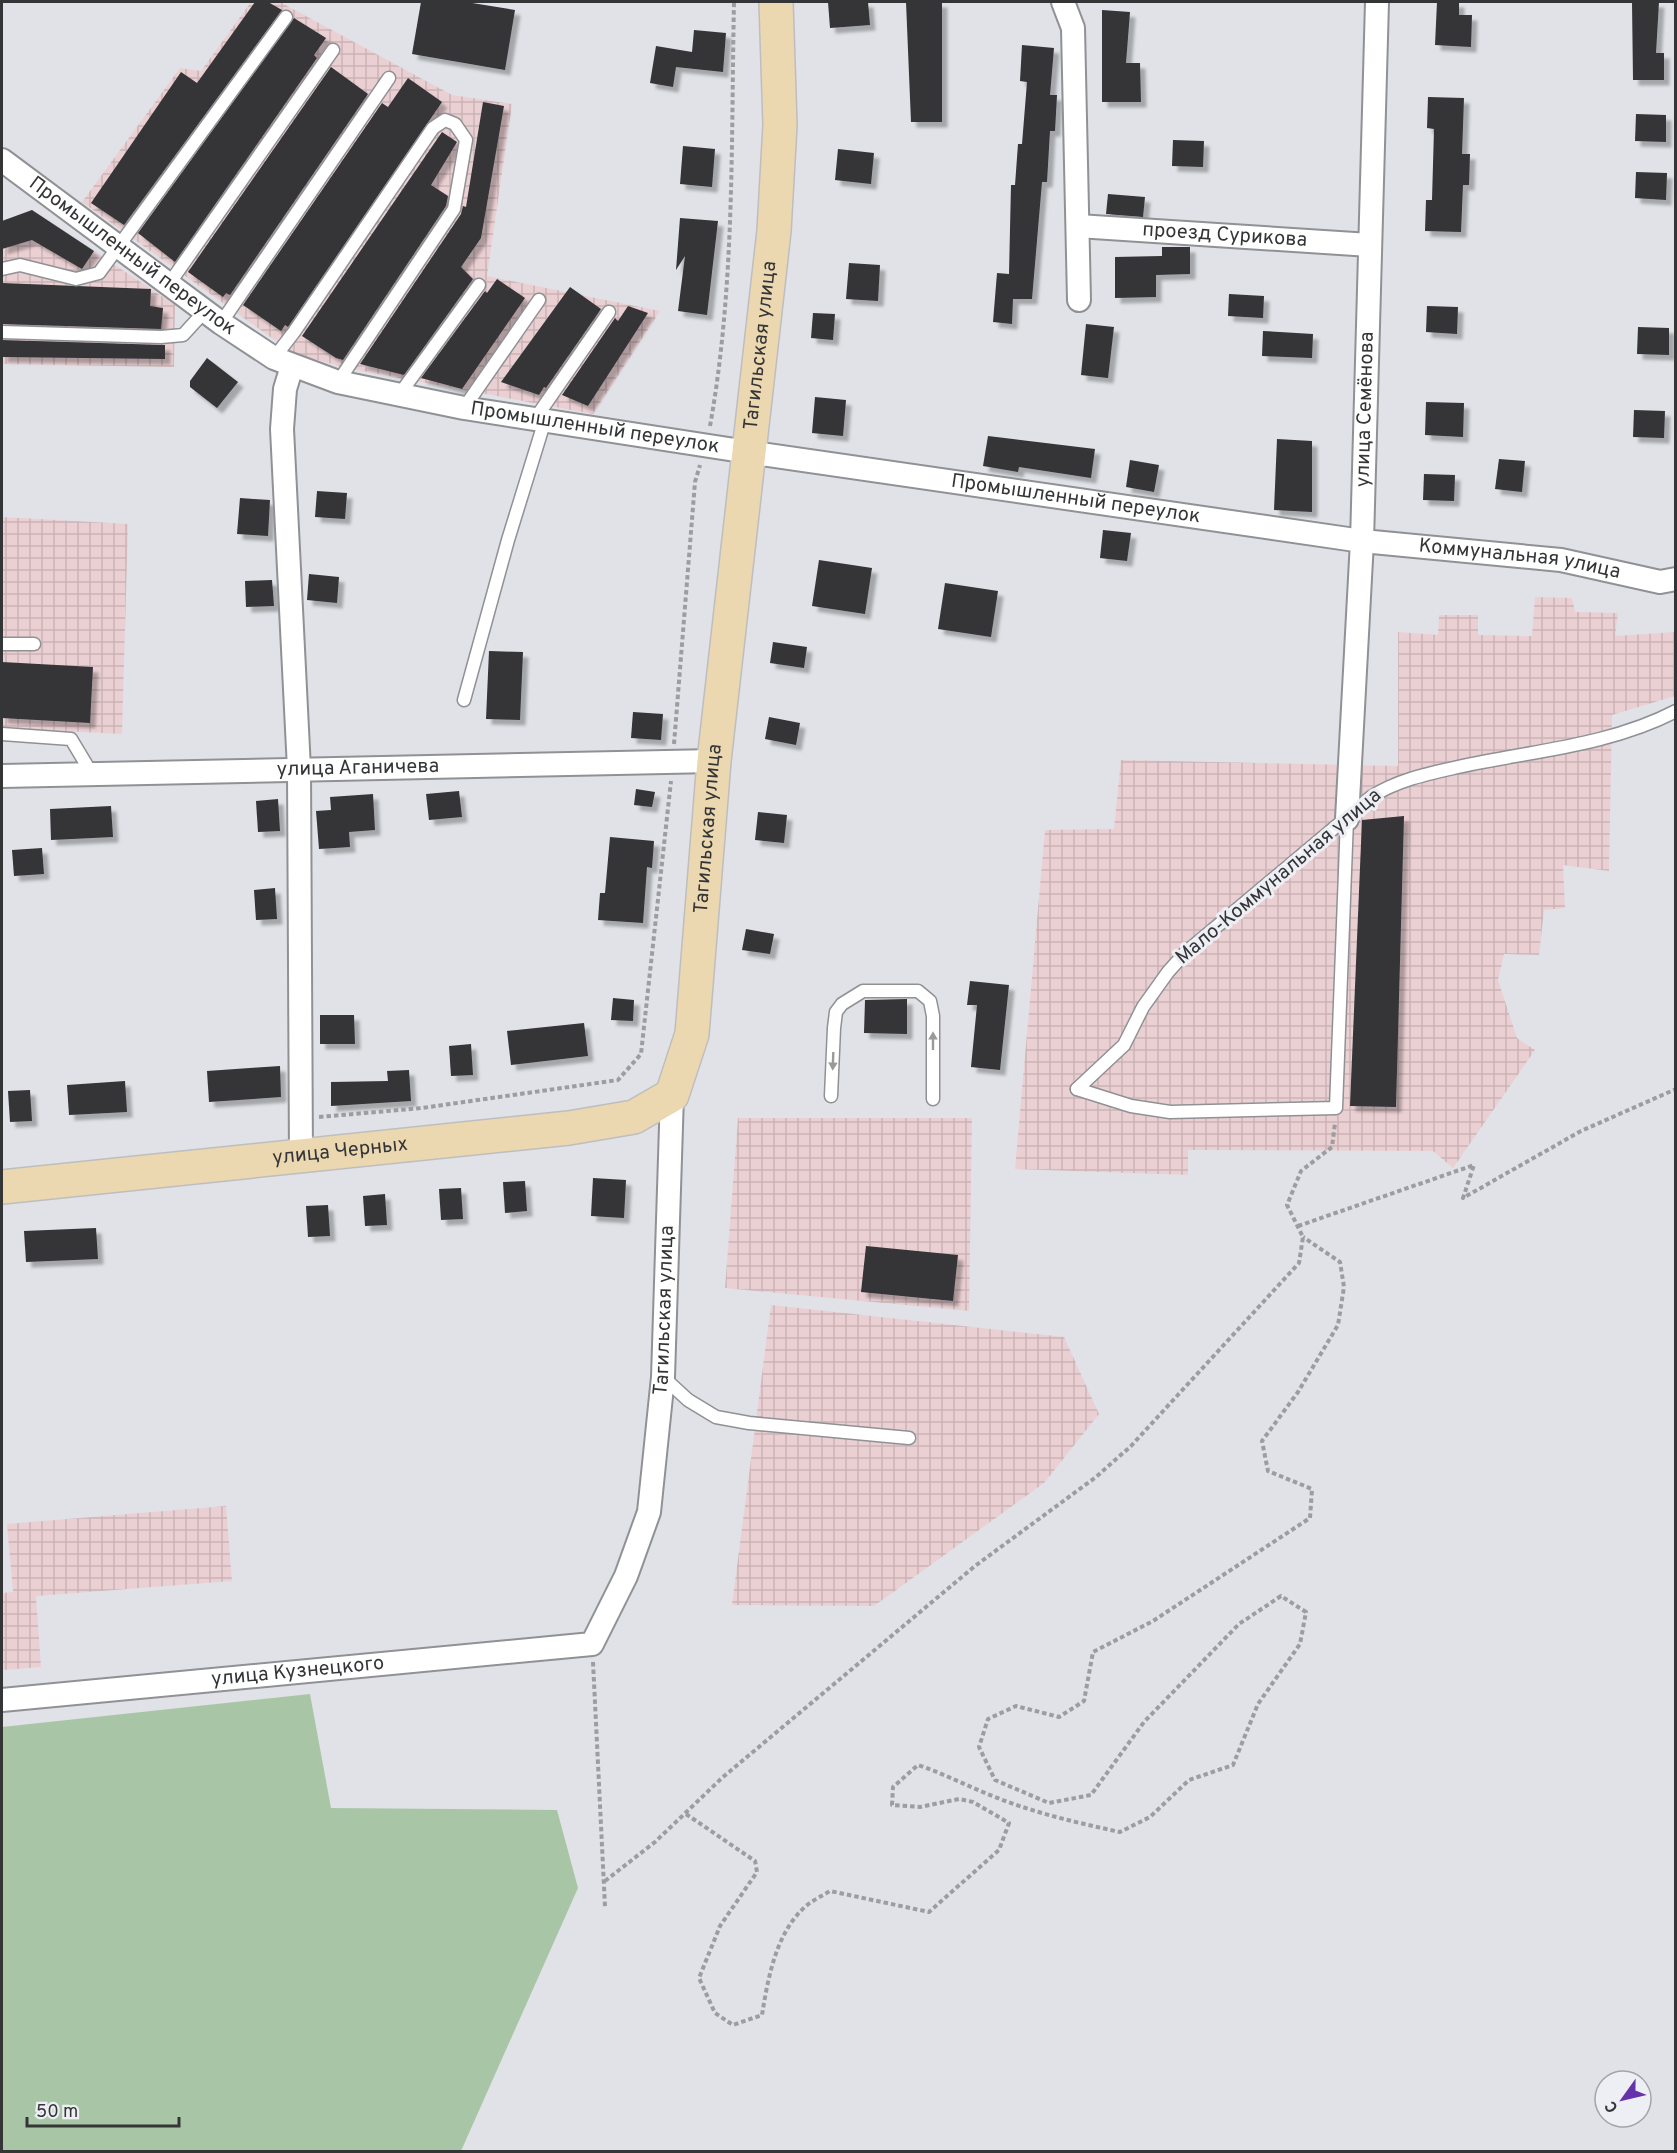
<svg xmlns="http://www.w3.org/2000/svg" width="1677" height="2153" font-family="Overpass,sans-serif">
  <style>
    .industrial { fill: url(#industrial-grid) }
    .grass { fill: #a8c6a6 }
    .building { fill: #343438; filter: url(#shadow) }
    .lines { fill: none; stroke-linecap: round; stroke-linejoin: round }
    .service-casing { stroke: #8f9195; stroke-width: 15 }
    .minor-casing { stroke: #8f9195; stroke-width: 26 }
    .primary-casing { stroke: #bebebf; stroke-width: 36 }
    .path { stroke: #9c9da1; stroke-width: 4; stroke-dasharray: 4.5 3; stroke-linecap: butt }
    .service { stroke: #fff; stroke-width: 12 }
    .minor { stroke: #fff; stroke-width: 22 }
    .primary { stroke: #ebd7b0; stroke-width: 33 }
    .oneway { fill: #9a9a9b }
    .labels { text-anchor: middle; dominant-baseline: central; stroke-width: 6; stroke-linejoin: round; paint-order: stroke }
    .street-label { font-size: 20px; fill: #343537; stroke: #edeff4 }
  </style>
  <defs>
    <pattern id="industrial-grid" width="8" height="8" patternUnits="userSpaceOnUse" patternTransform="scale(1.5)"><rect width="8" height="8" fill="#ebd0d3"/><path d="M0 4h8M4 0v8" fill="none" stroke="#cab3b6"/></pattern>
    <filter id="shadow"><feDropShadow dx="5.5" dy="5.5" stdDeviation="1.5" flood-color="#0004"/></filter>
  </defs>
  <rect width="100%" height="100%" fill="#e0e2e7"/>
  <g class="industrial">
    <path d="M251 2H280L452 95 512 104 487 276 660 311 593 414 351 369 294 354 82 202 180 68 201 71Z"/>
    <path d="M32 210 175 305 174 367 2 364V221Z"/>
    <path d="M2 517 128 524 122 734 2 728Z"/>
    <path d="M1535 597 1572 598 1575 612 1618 613 1615 636 1675 632V696L1612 715 1609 871 1563 865 1565 908 1544 910 1539 955 1504 954 1498 980 1517 1038 1535 1050 1453 1168 1433 1151 1188 1150V1175L1015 1169 1045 830 1114 829 1121 760 1398 766V632L1438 635 1439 615H1478V635L1532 636Z"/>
    <path d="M738 1118H972L969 1311 725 1288Z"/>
    <path d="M771 1305 1064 1337 1099 1414 1044 1483 874 1606 732 1605Z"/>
    <path d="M226 1506 232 1581 36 1596 41 1667 2 1670V1593L13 1592 7 1524Z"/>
  </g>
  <path class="grass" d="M310 1694 331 1808 557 1810 578 1888 461 2151H2V1727Z"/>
  <g class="building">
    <path d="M255 2H268L282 10 124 225 91 203 181 72 197 83Z"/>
    <path d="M421 2H466L515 10 505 70 412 54Z"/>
    <path d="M828 2H868L870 25 830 28Z"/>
    <path d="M906 2H942V122H911Z"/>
    <path d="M1437 2H1459V15H1472L1471 47 1435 45Z"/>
    <path d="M1632 2H1659L1656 53H1664V80H1633Z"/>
    <path d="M1102 10 1130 12 1126 63H1140L1141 102H1102Z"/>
    <path d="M294 18 326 38 314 55 317 58 175 262 138 233Z"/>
    <path d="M694 30 726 33 723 72 676 67 673 87 650 83 656 46 692 52Z"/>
    <path d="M1022 45 1054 48 1050 95H1057L1055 131H1050L1047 182H1042L1032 299H1013L1012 324 993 322 997 273 1009 274 1011 185H1015L1018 144H1022L1027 82 1020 81Z"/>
    <path d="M331 67 368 94 230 295 226 293 223 297 188 272Z"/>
    <path d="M408 78 442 102 288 327 285 325 281 331 243 305 382 103 388 107Z"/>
    <path d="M1428 97 1464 98 1462 154H1470L1469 185H1463L1461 232 1425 231 1426 200H1432L1434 129 1427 128Z"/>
    <path d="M483 102 504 106 481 238 461 267 473 279 404 375 360 364 461 214 463 206 466 207Z"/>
    <path d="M1636 114 1666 115V142L1635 141Z"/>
    <path d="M442 132 457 142 431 185 448 196 446 206 343 360 336 358 302 336Z"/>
    <path d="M1173 140 1204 141 1203 167 1172 166Z"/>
    <path d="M683 146 715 149 712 187 680 184Z"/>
    <path d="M838 149 874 153 871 184 835 180Z"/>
    <path d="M1636 172 1667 173 1666 200 1635 198Z"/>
    <path d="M1108 194 1145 197 1143 217 1106 214Z"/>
    <path d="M32 210 94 251 82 269 32 240 2 249V221Z"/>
    <path d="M680 218 718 221 707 315 678 311 685 256 676 270Z"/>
    <path d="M1162 247H1190V274L1156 275V297L1115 298V257L1162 256Z"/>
    <path d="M849 263 880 265 878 301 846 299Z"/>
    <path d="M497 279 525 298 462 389 421 378 485 291 487 293Z"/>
    <path d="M2 283 151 289 150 306 163 308 161 329 2 324Z"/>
    <path d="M570 287 601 309 546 388 544 387 539 395 501 382Z"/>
    <path d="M1229 294 1264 296 1263 318 1228 316Z"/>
    <path d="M628 306 648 313 588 406 562 395 615 318 618 321Z"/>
    <path d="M1427 306 1458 307 1457 334 1426 332Z"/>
    <path d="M813 313 835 314 833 340 811 338Z"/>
    <path d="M1086 324 1114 327 1108 378 1081 375Z"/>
    <path d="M1638 327 1669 328V355L1637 354Z"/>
    <path d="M1263 331 1313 334 1312 358 1262 356Z"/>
    <path d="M2 340 165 345V359L2 357Z"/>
    <path d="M207 358 238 382 217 408 190 387V381Z"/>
    <path d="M815 397 846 400 843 436 812 433Z"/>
    <path d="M1426 402 1464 403 1463 437 1425 435Z"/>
    <path d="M1634 410 1665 411 1664 438 1633 437Z"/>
    <path d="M988 436 1095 449 1091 478 1019 467 1018 472 983 466Z"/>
    <path d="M1277 439 1312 441V512L1274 510Z"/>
    <path d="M1499 459 1525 461 1522 492 1495 489Z"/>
    <path d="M1130 460 1159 465 1154 492 1126 487Z"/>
    <path d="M1424 474 1455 475 1454 501 1423 500Z"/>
    <path d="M317 491 347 493 345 519 315 517Z"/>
    <path d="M240 498 270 500 268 536 237 534Z"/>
    <path d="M1103 530 1131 533 1127 561 1100 558Z"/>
    <path d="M819 560 872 568 865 614 812 606Z"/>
    <path d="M309 574 339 577 337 603 307 600Z"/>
    <path d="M272 580 274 606 246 607 245 581Z"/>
    <path d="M945 583 998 591 991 637 938 629Z"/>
    <path d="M773 642 807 647 804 668 770 663Z"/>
    <path d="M489 651 523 652 520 720 486 719Z"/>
    <path d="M2 662 93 667 90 723 2 718Z"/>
    <path d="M633 712 663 714 661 740 631 738Z"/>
    <path d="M769 717 800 723 796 745 765 739Z"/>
    <path d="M636 789 655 792 652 807 634 805Z"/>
    <path d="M459 791 462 817 429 820 426 794Z"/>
    <path d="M373 794 375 830 349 832 350 847 319 849 316 811 331 810 330 797Z"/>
    <path d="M278 799 280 831 258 832 256 801Z"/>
    <path d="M111 806 113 837 51 840 50 809Z"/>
    <path d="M758 812 787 815 784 843 755 840Z"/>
    <path d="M1404 816 1396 1107 1350 1106 1362 820Z"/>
    <path d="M610 837 654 841 652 868 647 867 643 923 598 920 600 893H605Z"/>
    <path d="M42 848 44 874 14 876 12 850Z"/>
    <path d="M275 888 277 919 256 920 254 890Z"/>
    <path d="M746 929 774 934 770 954 742 950Z"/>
    <path d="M970 981 1009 985 1000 1070 971 1067 977 1005H967Z"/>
    <path d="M613 998 634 1000 633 1021 611 1020Z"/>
    <path d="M907 999V1034L864 1033 865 1000Z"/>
    <path d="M320 1015H354L355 1044H320Z"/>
    <path d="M584 1023 588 1056 511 1065 507 1031Z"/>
    <path d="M471 1044 473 1075 451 1076 449 1046Z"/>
    <path d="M280 1066 281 1097 209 1102 207 1071Z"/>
    <path d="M409 1070 411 1101 331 1106V1082L388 1081 387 1071Z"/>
    <path d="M125 1081 127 1112 69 1115 67 1085Z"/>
    <path d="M30 1090 32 1121 10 1122 8 1091Z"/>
    <path d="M593 1178 626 1180 624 1218 591 1216Z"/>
    <path d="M525 1181 527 1211 505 1213 503 1182Z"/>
    <path d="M461 1188 463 1219 441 1220 439 1189Z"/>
    <path d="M385 1194 387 1225 365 1226 363 1196Z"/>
    <path d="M328 1205 330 1236 308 1237 306 1206Z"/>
    <path d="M96 1228 98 1259 26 1262 24 1231Z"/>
    <path d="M866 1246 958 1255 953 1301 861 1292Z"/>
  </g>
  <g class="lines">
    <g class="service-casing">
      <g id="service">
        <path d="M2 269 20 265 76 279 99 273 286 17"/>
        <path d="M169 284 333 50"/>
        <path d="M221 323 389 78"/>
        <path d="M2 332 161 337 183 335 205 311"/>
        <path d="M274 358 294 332 433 128 445 120 455 124 466 140 454 209 338 382"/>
        <path d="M399 395 479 285"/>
        <path d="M464 408 539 300"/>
        <path d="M535 419 609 312"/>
        <path d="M2 644H34"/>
        <path d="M464 700 508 540 545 420"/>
        <path d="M2 734 71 739 92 774"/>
        <path d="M1077 1089 1124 1045 1143 1007 1168 972 1185 953 1371 797C1397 780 1427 774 1458 767 1530 751 1609 746 1676 711"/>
        <path d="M1077 1089 1131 1106 1170 1112 1336 1108 1347 819"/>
        <path d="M831 1096 834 1028 836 1012 842 1004 863 991H918L930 1001 933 1016V1099"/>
        <path d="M663 1377 688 1400 716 1417 749 1423 909 1438"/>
      </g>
    </g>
    <g class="minor-casing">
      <g id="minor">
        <path d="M1063 2 1073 28 1079 300"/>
        <path id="s1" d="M2 160 221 323 274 358 338 382 464 408 748 452 1362 541 1561 560 1660 582 1676 579"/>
        <path id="s2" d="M1078 226 1370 245"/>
        <path d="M292 366 285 389 282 429 299 769 301 1158"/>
        <path id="s3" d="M2 776 714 761"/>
        <path id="s4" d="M1347 819 1362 541 1377 2"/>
        <path id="s5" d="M2 1700 592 1644 626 1576 649 1512 663 1377 672 1095"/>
      </g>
    </g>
    <g class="primary-casing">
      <g id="primary">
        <path id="s6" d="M2 1187 569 1128 634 1117 672 1095 692 1034 714 761 774 231 780 125 776 2"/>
      </g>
    </g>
    <g class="path">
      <path d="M710 426C735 287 731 142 734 2"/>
      <path d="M674 744 695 482 700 465"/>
      <path d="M319 1117 422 1108 618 1080 641 1054 671 781"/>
      <path d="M1298 1226 1474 1165 1463 1198 1581 1131 1676 1089"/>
      <path d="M593 1662 605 1907"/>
      <path d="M686 1814 755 1861 757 1872 720 1926 699 1978 715 2013 733 2025 762 2015C768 1978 776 1932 806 1906 813 1900 822 1896 830 1891L929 1912 999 1850 1009 1823 973 1802 959 1799 920 1807 892 1805 893 1787 918 1765C945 1774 969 1787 995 1797 1035 1813 1078 1823 1120 1832L1150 1817 1189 1780 1233 1765 1258 1704 1300 1644 1306 1612 1281 1596 1239 1624 1144 1722 1091 1795 1049 1803 995 1780 979 1747 988 1719 1016 1706 1059 1717 1084 1701 1093 1652 1153 1621 1310 1518 1312 1489 1268 1471 1262 1441 1298 1392 1338 1325 1344 1287 1340 1262 1303 1237"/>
      <path d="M605 1881 655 1842 723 1777 975 1566 1096 1477 1131 1446 1299 1263 1303 1237 1287 1205 1301 1171 1332 1147 1335 1123"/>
    </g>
    <use href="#service" class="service"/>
    <use href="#minor" class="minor"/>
    <use href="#primary" class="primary"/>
  </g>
  <defs><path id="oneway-solid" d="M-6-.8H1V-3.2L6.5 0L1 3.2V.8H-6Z" transform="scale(1.5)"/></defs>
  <g class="oneway">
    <use href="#oneway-solid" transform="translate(933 1041) rotate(-90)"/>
    <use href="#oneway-solid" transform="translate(833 1061) rotate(92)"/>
  </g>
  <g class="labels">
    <g class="street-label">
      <text stroke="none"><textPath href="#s2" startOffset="147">проезд Сурикова</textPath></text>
      <text stroke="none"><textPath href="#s1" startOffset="162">Промышленный переулок</textPath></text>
      <text stroke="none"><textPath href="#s6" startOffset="1436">Тагильская улица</textPath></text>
      <text stroke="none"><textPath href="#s4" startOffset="410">улица Семёнова</textPath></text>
      <text stroke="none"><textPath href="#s1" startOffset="666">Промышленный переулок</textPath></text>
      <text stroke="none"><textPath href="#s1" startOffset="1152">Промышленный переулок</textPath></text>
      <text stroke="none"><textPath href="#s1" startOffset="1600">Коммунальная улица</textPath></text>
      <text stroke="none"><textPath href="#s3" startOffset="356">улица Аганичева</textPath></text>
      <text stroke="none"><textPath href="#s6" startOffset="950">Тагильская улица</textPath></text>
      <text transform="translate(1279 877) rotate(-40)">Мало-Коммунальная улица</text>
      <text stroke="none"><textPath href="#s6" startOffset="340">улица Черных</textPath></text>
      <text stroke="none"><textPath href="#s5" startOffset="939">Тагильская улица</textPath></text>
      <text stroke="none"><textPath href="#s5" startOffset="297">улица Кузнецкого</textPath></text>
    </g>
  </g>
  <rect width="1677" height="2153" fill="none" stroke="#343537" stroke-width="6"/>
  <g transform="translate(1623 2099) rotate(236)"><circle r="28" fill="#edeff4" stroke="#a3a5a8" stroke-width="1.5"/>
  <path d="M0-4.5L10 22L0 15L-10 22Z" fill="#6632a9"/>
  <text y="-9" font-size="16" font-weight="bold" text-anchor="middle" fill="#343537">С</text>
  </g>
  <path d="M27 2117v9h152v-9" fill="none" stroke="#343537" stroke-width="3"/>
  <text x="36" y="2117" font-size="18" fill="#343537" stroke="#edeff4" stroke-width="4.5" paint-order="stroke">50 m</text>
</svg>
